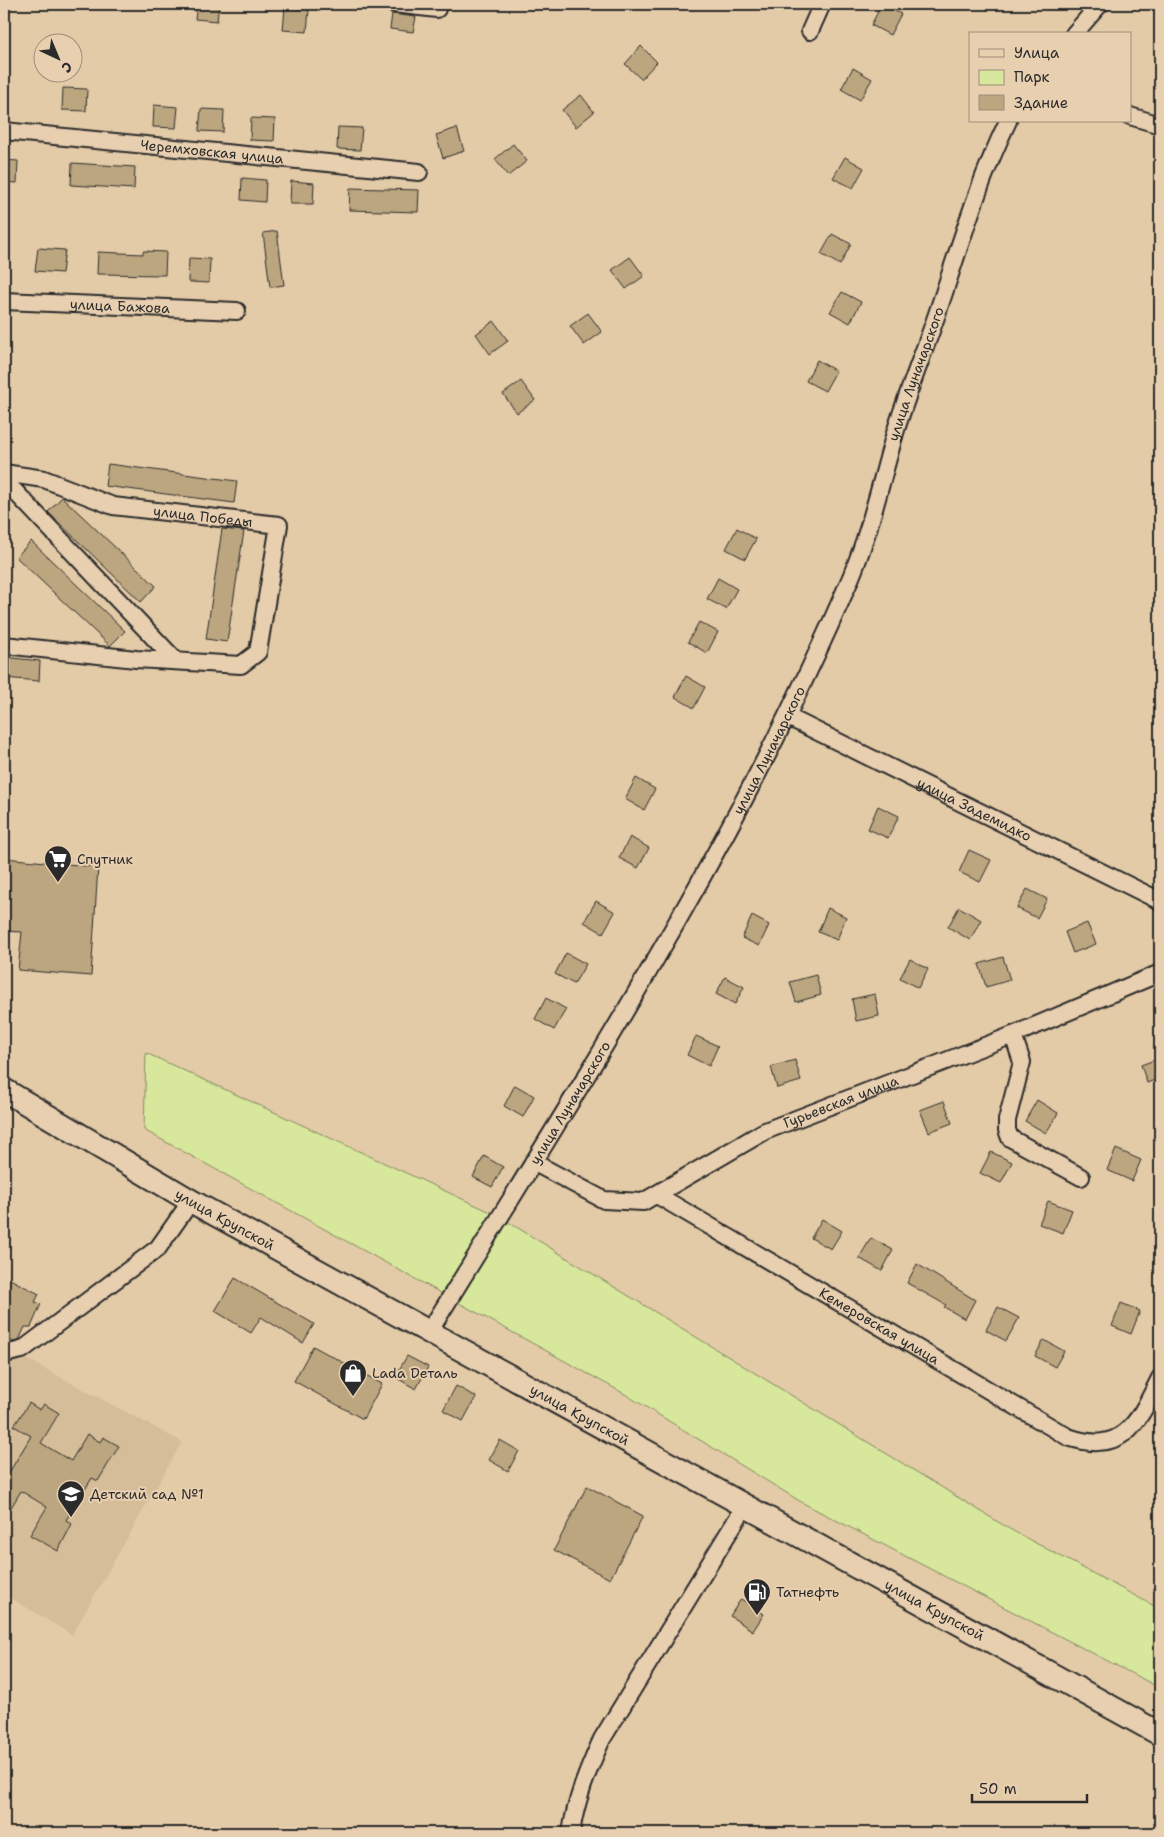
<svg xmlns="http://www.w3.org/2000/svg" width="1164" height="1837" font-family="'Shantell Sans',sans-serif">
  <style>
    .built { fill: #d5bd99 }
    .green { fill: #d7e79b; stroke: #818963 }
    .building { fill: #bba67f; stroke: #2b2b2b }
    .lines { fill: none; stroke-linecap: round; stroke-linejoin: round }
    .street-casing { stroke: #2b2b2b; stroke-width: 20 }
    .secondary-casing { stroke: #2b2b2b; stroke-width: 26 }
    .street { stroke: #e8cfb0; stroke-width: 16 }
    .secondary { stroke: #e8cfb0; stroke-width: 22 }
    .labels { text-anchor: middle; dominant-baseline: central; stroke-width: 4; stroke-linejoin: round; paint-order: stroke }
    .street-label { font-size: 14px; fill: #2b2b2b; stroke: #e8cfb0 }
    .poi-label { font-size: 14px; fill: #2b2b2b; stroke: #e8cfb0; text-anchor: start }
  </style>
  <rect width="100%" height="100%" fill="#e4cba7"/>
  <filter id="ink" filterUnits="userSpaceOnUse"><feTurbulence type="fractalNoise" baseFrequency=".02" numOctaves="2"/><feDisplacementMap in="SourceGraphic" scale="10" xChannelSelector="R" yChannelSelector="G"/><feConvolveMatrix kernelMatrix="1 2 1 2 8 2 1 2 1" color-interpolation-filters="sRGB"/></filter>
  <g filter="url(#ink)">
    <path class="built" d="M23 1357 182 1442 72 1635 4 1594V1362Z"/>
    <path class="green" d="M146 1053 495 1214 1013 1531 1160 1609V1685H1154L803 1503 623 1393 144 1130Z"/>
    <g class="building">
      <path d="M197 4H219L217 21 195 19Z"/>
      <path d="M882 4 901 14 890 35 871 25Z"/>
      <path d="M285 8 309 10 307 32 283 30Z"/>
      <path d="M392 14 416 17 413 32 390 29Z"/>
      <path d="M641 46 657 62 641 79 625 64Z"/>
      <path d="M853 68 872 79 860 100 841 89Z"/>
      <path d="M63 88 87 89 86 111 62 110Z"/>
      <path d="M581 95 594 112 576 127 562 110Z"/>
      <path d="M154 105 178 107 176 128 153 127Z"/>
      <path d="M201 109 224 110 223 132 199 131Z"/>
      <path d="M251 118 275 119 274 141 250 140Z"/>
      <path d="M338 127 362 128 360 150 337 149Z"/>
      <path d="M457 128 464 151 443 158 436 135Z"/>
      <path d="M513 144 527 161 508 176 495 159Z"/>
      <path d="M845 157 864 168 853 188 833 178Z"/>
      <path d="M4 160 18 161 17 183 4 182Z"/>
      <path d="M72 163 135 167 134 189 71 185Z"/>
      <path d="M242 178 266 180 265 202 241 200Z"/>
      <path d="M291 181 314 183 313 204H290Z"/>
      <path d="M350 188 419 190 418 212 349 210Z"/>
      <path d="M277 231 284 285 270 287 263 233Z"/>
      <path d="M832 234 851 244 840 265 821 254Z"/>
      <path d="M38 248 65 250 62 273 35 271Z"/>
      <path d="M143 251 166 252 165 275 97 274 98 252 143 254Z"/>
      <path d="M630 257 644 276 626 289 612 270Z"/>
      <path d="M189 258 210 259 209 283 188 282Z"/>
      <path d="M842 292 861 302 850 323 830 312Z"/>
      <path d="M588 313 602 332 584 345 570 326Z"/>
      <path d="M494 321 508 341 490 354 476 334Z"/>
      <path d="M817 360 836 371 825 391 806 381Z"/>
      <path d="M521 381 535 400 517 413 503 394Z"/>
      <path d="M108 464 237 481 234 503 105 486Z"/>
      <path d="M62 497 156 586 141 602 48 512Z"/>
      <path d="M737 528 756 539 745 559 726 549Z"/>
      <path d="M222 529 244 531 227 642 206 639Z"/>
      <path d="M31 541 125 631 110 646 16 557Z"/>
      <path d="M718 578 737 589 726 609 707 599Z"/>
      <path d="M699 622 718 632 707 653 688 642Z"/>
      <path d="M4 657 40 661 39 681 4 678Z"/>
      <path d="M686 676 705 687 694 708 675 697Z"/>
      <path d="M636 778 655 789 644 810 625 799Z"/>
      <path d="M878 806 899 816 888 838 868 829Z"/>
      <path d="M630 837 649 848 638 868 619 858Z"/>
      <path d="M969 850 991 860 980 882 959 872Z"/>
      <path d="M4 858 98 867 91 976 18 970 22 932 4 931Z"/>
      <path d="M1027 889 1047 899 1037 918 1017 908Z"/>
      <path d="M596 901 615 912 603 933 584 922Z"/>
      <path d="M959 907 981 920 970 940 948 927Z"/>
      <path d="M828 908 846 917 837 940 818 932Z"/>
      <path d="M752 916 769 925 759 946 742 938Z"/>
      <path d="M1087 923 1096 944 1073 953 1065 932Z"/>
      <path d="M566 953 586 964 574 984 555 974Z"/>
      <path d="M1003 957 1010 980 986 987 979 964Z"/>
      <path d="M910 959 928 969 918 988 900 978Z"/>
      <path d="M816 975 821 995 796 1002 790 982Z"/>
      <path d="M725 977 744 987 735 1004 716 994Z"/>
      <path d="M875 994 879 1016 856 1021 852 999Z"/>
      <path d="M546 998 566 1009 554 1030 535 1019Z"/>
      <path d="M696 1036 718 1046 709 1066 687 1055Z"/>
      <path d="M1160 1058V1078L1147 1083 1141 1065Z"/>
      <path d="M795 1060 801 1081 777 1088 771 1067Z"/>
      <path d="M515 1085 534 1096 523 1117 504 1106Z"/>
      <path d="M1037 1100 1058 1113 1046 1133 1025 1121Z"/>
      <path d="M944 1101 952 1123 929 1132 920 1110Z"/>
      <path d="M1116 1149 1141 1160 1132 1181 1107 1170Z"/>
      <path d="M991 1152 1012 1162 1001 1183 980 1173Z"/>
      <path d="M484 1156 503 1167 492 1187 473 1177Z"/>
      <path d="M1048 1201 1072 1210 1063 1233 1039 1224Z"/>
      <path d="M822 1219 842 1231 831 1249 811 1238Z"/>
      <path d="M871 1238 893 1250 882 1271 859 1258Z"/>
      <path d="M917 1264 975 1300 965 1319 944 1307 946 1305 907 1283Z"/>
      <path d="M4 1276 39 1294 35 1302 41 1304 31 1327H25L19 1340 14 1342 4 1337Z"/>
      <path d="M235 1278 314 1324 303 1343 261 1317 251 1333 215 1311Z"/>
      <path d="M1121 1303 1140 1311 1131 1334 1112 1326Z"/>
      <path d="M998 1307 1019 1318 1006 1341 986 1330Z"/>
      <path d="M1044 1340 1064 1351 1055 1367 1035 1356Z"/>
      <path d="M313 1346 382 1384 363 1419 294 1381Z"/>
      <path d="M407 1356 428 1367 416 1389 395 1377Z"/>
      <path d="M456 1386 476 1397 463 1421 443 1410Z"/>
      <path d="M29 1403 40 1410 44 1404 59 1413 41 1443 71 1461 87 1434 100 1442 103 1437 119 1446 98 1481 92 1478 66 1520 72 1524 58 1551 30 1535 47 1507 21 1491 4 1519V1481L31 1436 14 1426Z"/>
      <path d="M500 1440 519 1451 508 1471 489 1460Z"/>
      <path d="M587 1486 643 1516 610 1579 554 1550Z"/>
      <path d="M741 1599 764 1614 753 1631 730 1616Z"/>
    </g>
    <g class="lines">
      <g class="street-casing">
        <g id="street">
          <path d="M394 4 437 9"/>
          <path d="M810 31 822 4"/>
          <path d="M1074 34 1100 4"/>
          <path d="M1130 116 1160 125"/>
          <path id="s1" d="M4 131 419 172"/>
          <path id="s2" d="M4 301 237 311"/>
          <path id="s3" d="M4 473 44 479 113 506 279 525 258 652 241 665 136 659 4 645"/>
          <path d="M4 480 176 661"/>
          <path id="s4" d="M788 717 1160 901"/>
          <path d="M1013 1035 1022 1062 1007 1120V1130L1010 1138 1081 1177"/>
          <path id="s5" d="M533 1162 604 1200 643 1202 765 1131 1013 1035 1160 973"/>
          <path id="s6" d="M657 1195 1068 1437C1124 1456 1138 1422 1160 1378"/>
          <path id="s7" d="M429 1332C579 1088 735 846 849 582 869 535 881 482 895 433 908 390 926 348 940 305 961 242 979 181 1008 121"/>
          <path d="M4 1354 22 1350 158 1248 191 1201"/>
          <path d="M571 1833C576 1799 588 1770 602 1739L745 1506"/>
        </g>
      </g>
      <g class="secondary-casing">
        <g id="secondary">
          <path id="s8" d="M4 1090 191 1201 1160 1734"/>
        </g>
      </g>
      <use href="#street" class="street"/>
      <use href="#secondary" class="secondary"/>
    </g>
  </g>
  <defs>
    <g id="supermarket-pin" transform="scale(1.4375)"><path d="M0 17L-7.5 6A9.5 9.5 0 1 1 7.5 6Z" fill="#2b2b2b" stroke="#e8cfb0"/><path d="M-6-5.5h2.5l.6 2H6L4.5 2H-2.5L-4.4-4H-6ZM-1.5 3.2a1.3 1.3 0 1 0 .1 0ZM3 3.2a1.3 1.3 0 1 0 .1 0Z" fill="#fff"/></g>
    <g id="shop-pin" transform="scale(1.4375)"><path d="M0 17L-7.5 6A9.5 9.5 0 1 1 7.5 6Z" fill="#2b2b2b" stroke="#e8cfb0"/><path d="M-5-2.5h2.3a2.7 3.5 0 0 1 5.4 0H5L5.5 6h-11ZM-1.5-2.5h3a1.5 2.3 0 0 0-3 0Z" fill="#fff"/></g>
    <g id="school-pin" transform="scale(1.4375)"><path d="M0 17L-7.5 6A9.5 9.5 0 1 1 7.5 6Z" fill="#2b2b2b" stroke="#e8cfb0"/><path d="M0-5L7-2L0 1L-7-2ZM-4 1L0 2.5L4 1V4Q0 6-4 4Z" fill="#fff"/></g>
    <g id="fuel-pin" transform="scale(1.4375)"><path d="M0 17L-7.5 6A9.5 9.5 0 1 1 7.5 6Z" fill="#2b2b2b" stroke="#e8cfb0"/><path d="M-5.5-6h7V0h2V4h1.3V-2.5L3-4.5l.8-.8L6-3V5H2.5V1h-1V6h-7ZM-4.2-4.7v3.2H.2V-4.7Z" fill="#fff"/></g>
  </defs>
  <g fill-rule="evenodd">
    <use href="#supermarket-pin" x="58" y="859"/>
    <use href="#shop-pin" x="353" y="1373"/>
    <use href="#school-pin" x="71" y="1494"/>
    <use href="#fuel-pin" x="757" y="1592"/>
  </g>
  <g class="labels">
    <g class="street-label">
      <text stroke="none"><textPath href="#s1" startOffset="209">Черемховская улица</textPath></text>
      <text stroke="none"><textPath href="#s2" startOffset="116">улица Бажова</textPath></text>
      <text stroke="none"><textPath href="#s7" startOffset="1079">улица Луначарского</textPath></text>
      <text stroke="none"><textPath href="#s3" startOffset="205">улица Победы</textPath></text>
      <text stroke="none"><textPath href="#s7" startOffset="674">улица Луначарского</textPath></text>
      <text stroke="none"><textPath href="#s4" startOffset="208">улица Задемидко</textPath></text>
      <text stroke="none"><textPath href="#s5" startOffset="342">Гурьевская улица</textPath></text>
      <text stroke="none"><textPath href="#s7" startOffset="269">улица Луначарского</textPath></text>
      <text stroke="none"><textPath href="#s8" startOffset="256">улица Крупской</textPath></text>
      <text stroke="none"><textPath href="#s6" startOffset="258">Кемеровская улица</textPath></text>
      <text stroke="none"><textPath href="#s8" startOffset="661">улица Крупской</textPath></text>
      <text stroke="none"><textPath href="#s8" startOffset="1066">улица Крупской</textPath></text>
    </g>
    <g class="poi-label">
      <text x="77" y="859">Спутник</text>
      <text x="372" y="1373">Lada Dеталь</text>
      <text x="90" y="1494">Детский сад №1</text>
      <text x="776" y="1592">Татнефть</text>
    </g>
  </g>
  <rect width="1164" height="1837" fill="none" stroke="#e8cfb0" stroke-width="20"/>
  <rect x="10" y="10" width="1144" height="1817" fill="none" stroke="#2b2b2b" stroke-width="2" filter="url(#ink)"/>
  <rect x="969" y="32" width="162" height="90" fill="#e8cfb0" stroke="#9c8d7b"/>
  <rect x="979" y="49" width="25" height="8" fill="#e8cfb0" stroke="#9c8d7b"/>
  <text x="1014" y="58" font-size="15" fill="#2b2b2b">Улица</text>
  <rect x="979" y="70" width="25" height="15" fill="#d7e79b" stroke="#9c8d7b"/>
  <text x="1014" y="82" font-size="15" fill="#2b2b2b">Парк</text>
  <rect x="979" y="95" width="25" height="15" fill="#bba67f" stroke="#9c8d7b"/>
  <text x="1014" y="108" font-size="15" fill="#2b2b2b">Здание</text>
  <g transform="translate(58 58) rotate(136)"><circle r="24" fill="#e8cfb0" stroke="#9c8d7b"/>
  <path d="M0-4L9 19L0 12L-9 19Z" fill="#2b2b2b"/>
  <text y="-8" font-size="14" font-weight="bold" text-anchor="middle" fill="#2b2b2b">С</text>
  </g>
  <path d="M972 1794v8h115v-8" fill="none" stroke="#2b2b2b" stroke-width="2.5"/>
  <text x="979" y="1794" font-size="15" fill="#2b2b2b" stroke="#e8cfb0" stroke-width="4" paint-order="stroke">50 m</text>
</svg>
